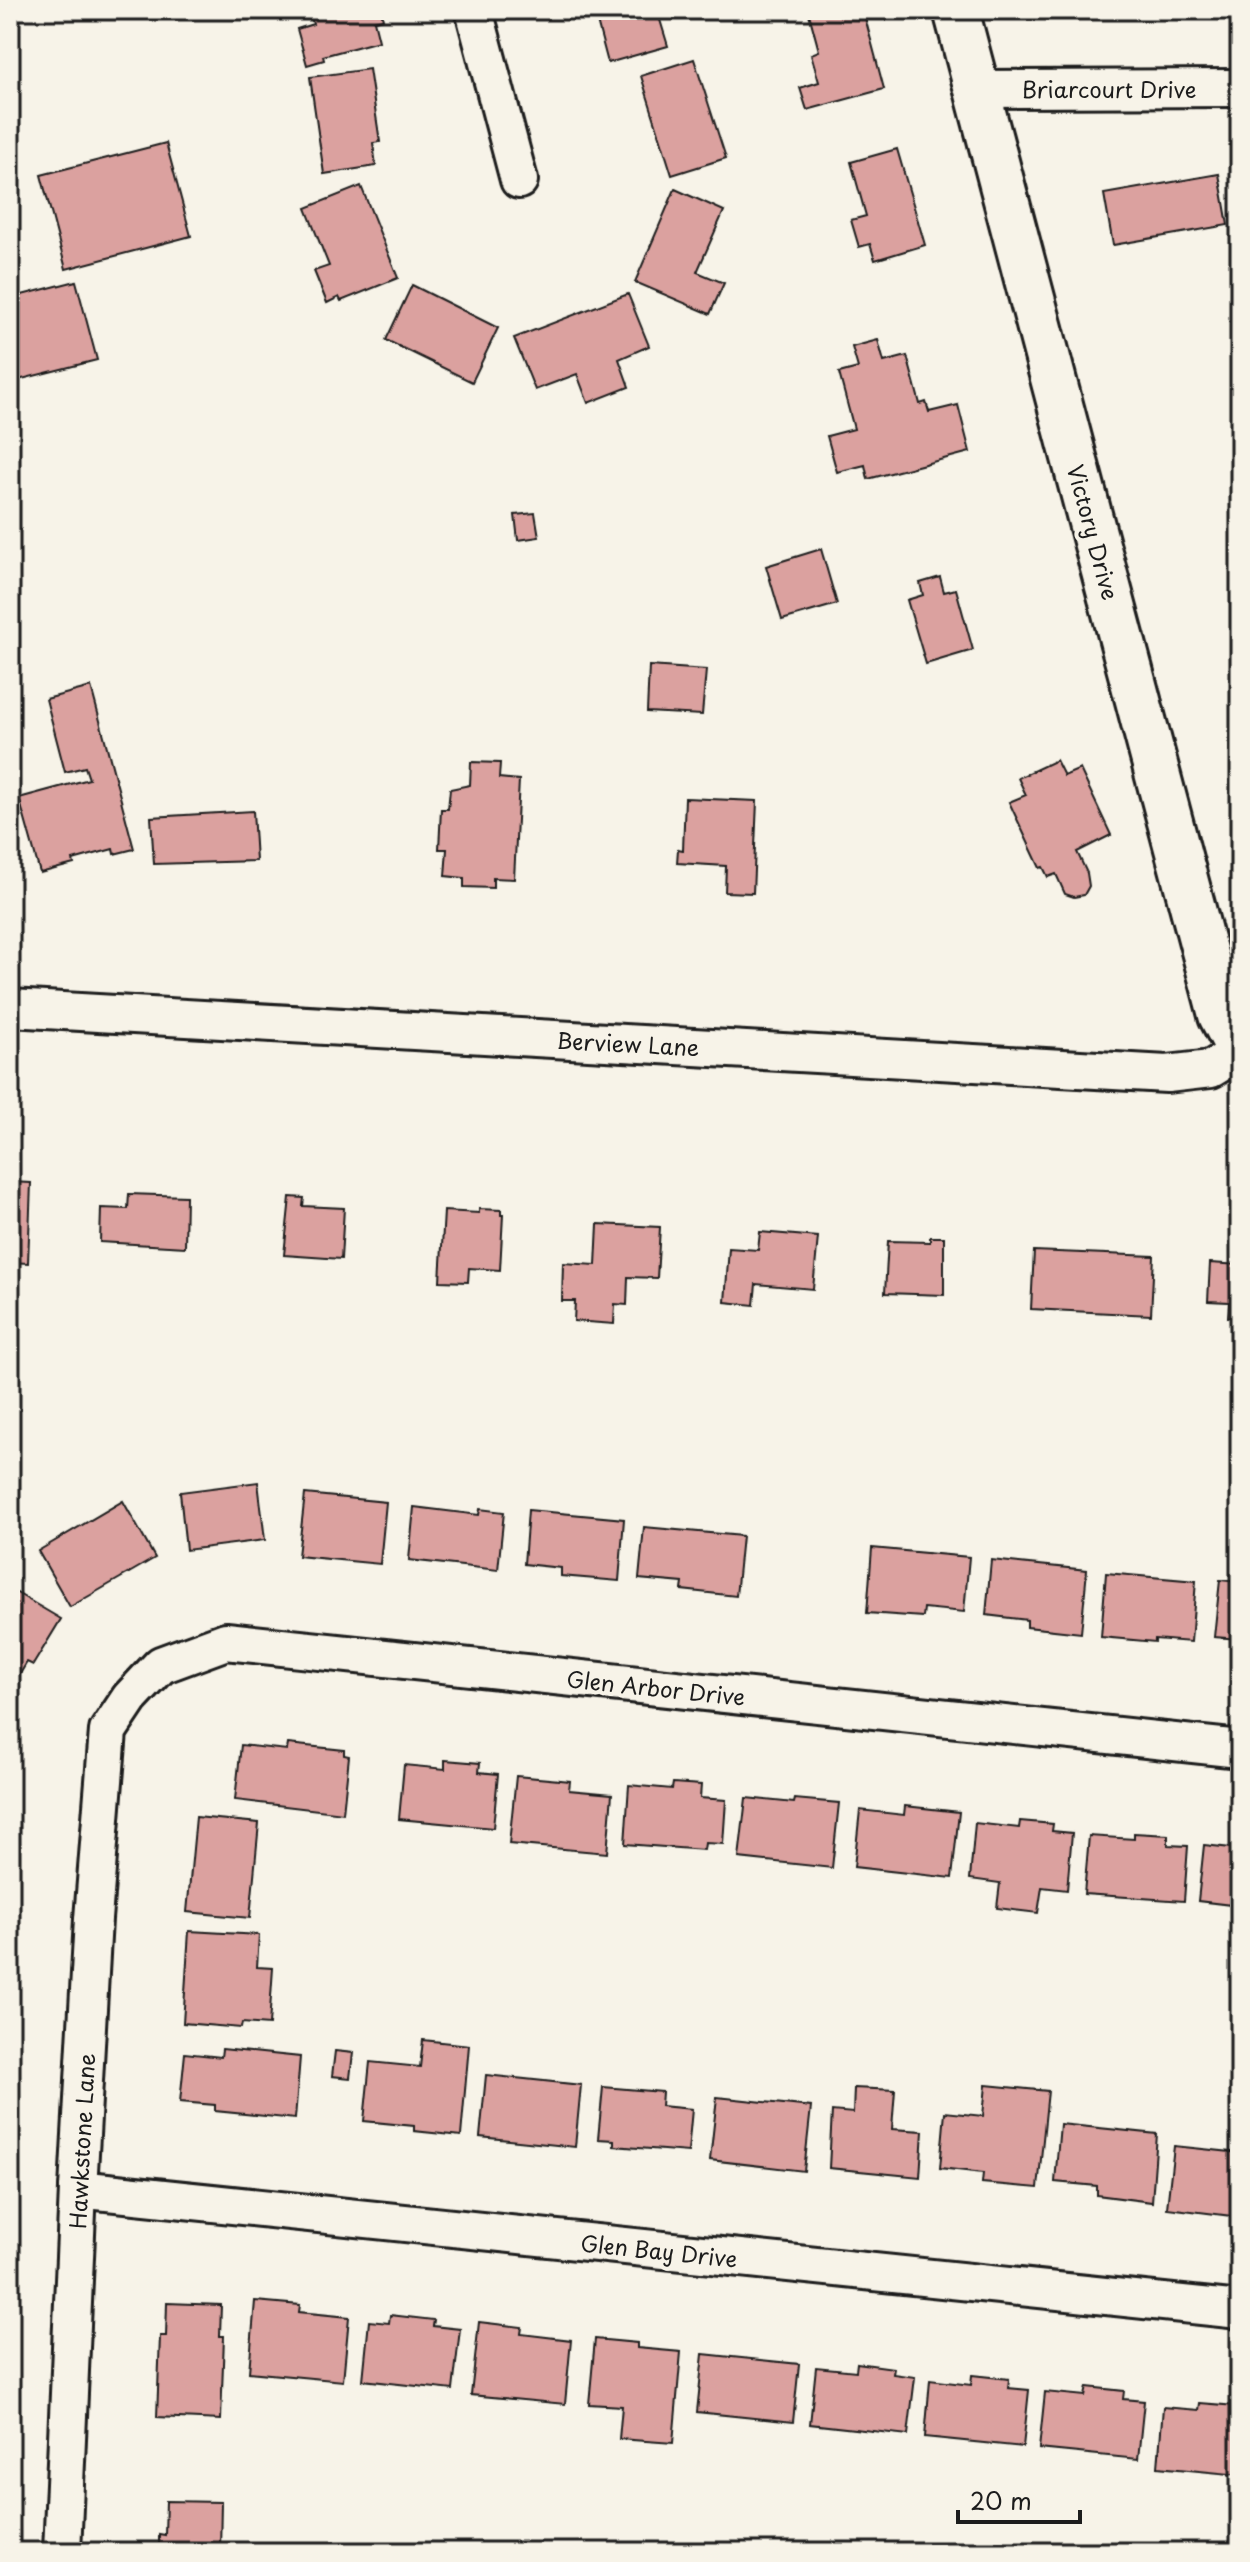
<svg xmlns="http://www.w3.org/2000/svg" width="1250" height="2562" font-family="'Playpen Sans',sans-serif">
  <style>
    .building { fill: #dba19f; stroke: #1c1c1c; stroke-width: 2 }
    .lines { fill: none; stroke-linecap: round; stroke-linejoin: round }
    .minor-casing { stroke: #1c1c1c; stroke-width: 42 }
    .tertiary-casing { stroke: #1c1c1c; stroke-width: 50 }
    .minor { stroke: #f7f3e8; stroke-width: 36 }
    .tertiary { stroke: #f7f3e8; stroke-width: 44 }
    .labels { text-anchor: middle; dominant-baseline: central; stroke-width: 8; stroke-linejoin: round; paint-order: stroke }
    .street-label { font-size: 22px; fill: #1c1c1c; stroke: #f7f3e8 }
  </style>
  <rect width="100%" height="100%" fill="#f7f3e8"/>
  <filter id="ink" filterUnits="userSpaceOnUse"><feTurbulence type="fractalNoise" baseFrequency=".0125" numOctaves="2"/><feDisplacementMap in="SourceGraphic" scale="16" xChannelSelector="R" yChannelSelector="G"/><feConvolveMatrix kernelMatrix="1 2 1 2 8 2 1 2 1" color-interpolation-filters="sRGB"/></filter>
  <g filter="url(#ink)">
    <g class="building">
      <path d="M309 10H381L383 19 374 21 379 41 323 56 324 60 307 65 297 29 313 24Z"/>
      <path d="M594 10H657L668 46 608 63Z"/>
      <path d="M808 10H863L884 89 807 110 800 88 819 82 811 54 819 51Z"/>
      <path d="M694 59 726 158 672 175 641 76Z"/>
      <path d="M369 69 380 142 373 143 376 166 324 174 310 77Z"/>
      <path d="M166 143 191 236 66 269 41 175Z"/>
      <path d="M897 149 925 245 875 260 870 244 859 247 851 220 866 216 851 162Z"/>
      <path d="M1219 174 1228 225 1113 245 1104 194Z"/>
      <path d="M361 186 398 278 341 301 339 297 327 303 314 271 329 266 306 208Z"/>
      <path d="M675 189 724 211 697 272 724 283 710 314 635 282Z"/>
      <path d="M76 281 97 360 10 382V298Z"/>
      <path d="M412 285 498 328 472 382 386 340Z"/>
      <path d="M628 294 649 346 619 359 629 387 588 403 577 374 535 390 514 338Z"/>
      <path d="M878 340 884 362 907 356 920 404 926 402 929 412 958 405 970 452 868 479 865 465 837 472 827 436 854 429 839 373 858 368 852 347Z"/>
      <path d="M535 513 539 537 518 540 515 515Z"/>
      <path d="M821 549 837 604 782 620 766 566Z"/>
      <path d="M940 577 944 592 956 589 973 650 926 664 907 600 923 595 920 583Z"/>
      <path d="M649 666 706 670 702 715 647 712Z"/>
      <path d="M91 687 134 849 114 854 113 849 73 860 74 864 40 873 19 798 89 779 85 767 65 772 46 699Z"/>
      <path d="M1056 760 1064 776 1080 769 1111 835 1077 852 1087 873 1089 886 1084 895 1074 897 1065 894 1056 874 1048 877 1043 867 1040 868 1009 802 1026 795 1018 778Z"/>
      <path d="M471 762 500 763 499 778 519 780 514 879 493 878V888L464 887V878L445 876 447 849H439L441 809H448L450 789 470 785Z"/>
      <path d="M685 798 757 801 753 893 725 892 726 866 677 863 678 849 683 850Z"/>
      <path d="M253 811 256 861 154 864 151 817Z"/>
      <path d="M10 1182 31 1183 28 1263 10 1262Z"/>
      <path d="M129 1194 186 1196 185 1247 100 1242 101 1208 128 1209Z"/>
      <path d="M290 1197 304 1198 303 1206 344 1208 341 1259 284 1255Z"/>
      <path d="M479 1209 501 1210V1215H503L500 1270 469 1268 468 1282 440 1281 444 1211 479 1213Z"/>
      <path d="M598 1224 660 1227 657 1278 628 1277 627 1305 615 1304 614 1324 574 1321 575 1301H562L563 1263 596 1265Z"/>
      <path d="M760 1232 818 1237 813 1289 756 1284 754 1305 725 1302 729 1248 758 1250Z"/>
      <path d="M930 1237H944V1295L885 1293 888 1241 930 1242Z"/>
      <path d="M1034 1251 1154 1256 1151 1315 1031 1309Z"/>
      <path d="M1210 1263 1240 1265V1318L1228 1317 1229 1302 1208 1301Z"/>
      <path d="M258 1482 265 1540 186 1550 180 1492Z"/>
      <path d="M305 1494 386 1502 380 1564 298 1556Z"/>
      <path d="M123 1501 155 1558 70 1607 38 1551Z"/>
      <path d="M414 1507 479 1515 480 1509 504 1512 498 1570 409 1560Z"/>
      <path d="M528 1510 624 1519 619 1581 561 1576V1568L524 1564Z"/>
      <path d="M644 1527 742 1536 736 1596 682 1590 683 1583 639 1579Z"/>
      <path d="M872 1548 969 1557 964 1612 924 1608 923 1617 867 1613Z"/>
      <path d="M991 1560 1087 1570 1081 1633 1027 1627V1620L986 1615Z"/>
      <path d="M1106 1573 1196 1581 1191 1642 1155 1639V1642L1101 1637Z"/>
      <path d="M1220 1580 1240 1582V1639L1214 1637Z"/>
      <path d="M10 1589 61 1619 33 1665 27 1662 10 1691Z"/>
      <path d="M288 1744 344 1750V1755L349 1756 343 1813 235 1800 241 1745 287 1750Z"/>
      <path d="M445 1760 480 1763 479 1772 498 1774 493 1828 399 1819 404 1765 445 1769Z"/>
      <path d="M516 1776 570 1781 569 1790 612 1794 607 1853 509 1844Z"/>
      <path d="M673 1783 701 1785 700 1798 726 1800 723 1844 705 1843 704 1850 625 1844 629 1785 672 1789Z"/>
      <path d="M746 1798 794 1803 795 1799 839 1803 832 1868 739 1858Z"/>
      <path d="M905 1806 959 1812 952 1878 854 1867 860 1810 904 1815Z"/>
      <path d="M196 1817 259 1823 250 1918 187 1912Z"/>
      <path d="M1020 1821 1053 1824 1052 1831 1072 1833 1067 1890 1042 1887 1038 1913 997 1908 1000 1883 970 1879 975 1823 1019 1828Z"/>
      <path d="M1134 1833 1168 1835V1845L1188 1846 1184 1901 1084 1894 1089 1836 1134 1839Z"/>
      <path d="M1204 1845 1240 1849V1906L1198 1901Z"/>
      <path d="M189 1931 259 1935 257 1967 273 1968 269 2025 242 2023 241 2028 183 2023Z"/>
      <path d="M423 2040 469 2045 461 2136 414 2131V2126L364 2121 370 2062 420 2067Z"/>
      <path d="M222 2049 300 2057 295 2119 215 2111V2105L180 2102 185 2053 221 2057Z"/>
      <path d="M335 2051 353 2053 350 2078 332 2076Z"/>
      <path d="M486 2075 581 2085 575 2147 480 2137Z"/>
      <path d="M986 2085 1048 2091 1038 2188 982 2183 983 2173 940 2168 945 2112 983 2116Z"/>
      <path d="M603 2087 662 2092 661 2106 692 2109 688 2152 614 2146V2140L598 2139Z"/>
      <path d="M854 2088 895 2090 892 2129 923 2131 920 2177 829 2168 832 2111 853 2113Z"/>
      <path d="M717 2097 811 2107 804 2171 710 2160Z"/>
      <path d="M1060 2124 1157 2134 1152 2202 1097 2195V2186L1055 2182Z"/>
      <path d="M1174 2146 1240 2153V2217L1167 2208Z"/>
      <path d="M255 2301 300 2305 299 2312 349 2317 343 2381 249 2372Z"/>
      <path d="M167 2303 221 2305 220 2336H224L221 2420 157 2417 160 2336H166Z"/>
      <path d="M390 2315 434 2320 433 2326 460 2329 453 2390 363 2380 369 2321 389 2323Z"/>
      <path d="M479 2322 522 2327 521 2334 571 2340 565 2404 471 2395Z"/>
      <path d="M595 2339 637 2343V2348L681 2352 673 2443 619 2439 622 2406 589 2404Z"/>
      <path d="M703 2354 799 2364 793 2422 697 2412Z"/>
      <path d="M857 2363 894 2368 893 2374 915 2377 908 2435 810 2424 816 2367 856 2371Z"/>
      <path d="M972 2375 1009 2379 1008 2388 1029 2390 1023 2447 925 2437 930 2380 971 2385Z"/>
      <path d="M1087 2387 1124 2391 1123 2399 1144 2401 1138 2459 1039 2449 1045 2392 1085 2396Z"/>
      <path d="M1200 2403 1236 2406 1235 2413H1240V2475L1158 2467 1163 2407 1199 2410Z"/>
      <path d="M166 2501 221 2502 220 2552H159V2534L165 2535Z"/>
    </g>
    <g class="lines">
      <g class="minor-casing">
        <g id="minor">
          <path d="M474 10 519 180"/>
          <path d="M977 89 1240 88"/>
          <path d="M10 1008 1167 1074 1211 1069 1240 1051"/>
          <path d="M78 2189 1240 2310"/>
          <path d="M62 2552 78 2189 93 1919 108 1731 130 1698 161 1665 226 1641 1240 1749"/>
        </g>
      </g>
      <g class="tertiary-casing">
        <path id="tertiary" d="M956 10 1221 1015 1240 1051"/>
      </g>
      <use href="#minor" class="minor"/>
      <use href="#tertiary" class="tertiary"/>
    </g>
  </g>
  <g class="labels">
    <g class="street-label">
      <text x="1109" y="88">Briarcourt Drive</text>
      <text transform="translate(1094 532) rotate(75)">Victory Drive</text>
      <text transform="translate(628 1043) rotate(3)">Berview Lane</text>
      <text transform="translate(656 1687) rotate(6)">Glen Arbor Drive</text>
      <text transform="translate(81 2141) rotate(-87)">Hawkstone Lane</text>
      <text transform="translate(659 2250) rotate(6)">Glen Bay Drive</text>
    </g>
  </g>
  <rect width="1250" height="2562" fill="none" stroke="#f7f3e8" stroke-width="40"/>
  <rect x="20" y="20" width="1210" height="2522" fill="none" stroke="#1c1c1c" stroke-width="3" filter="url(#ink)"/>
  <path d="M958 2510v12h122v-12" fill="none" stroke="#1c1c1c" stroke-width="4"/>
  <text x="970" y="2510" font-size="24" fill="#1c1c1c" stroke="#f7f3e8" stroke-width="6" paint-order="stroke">20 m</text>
</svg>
